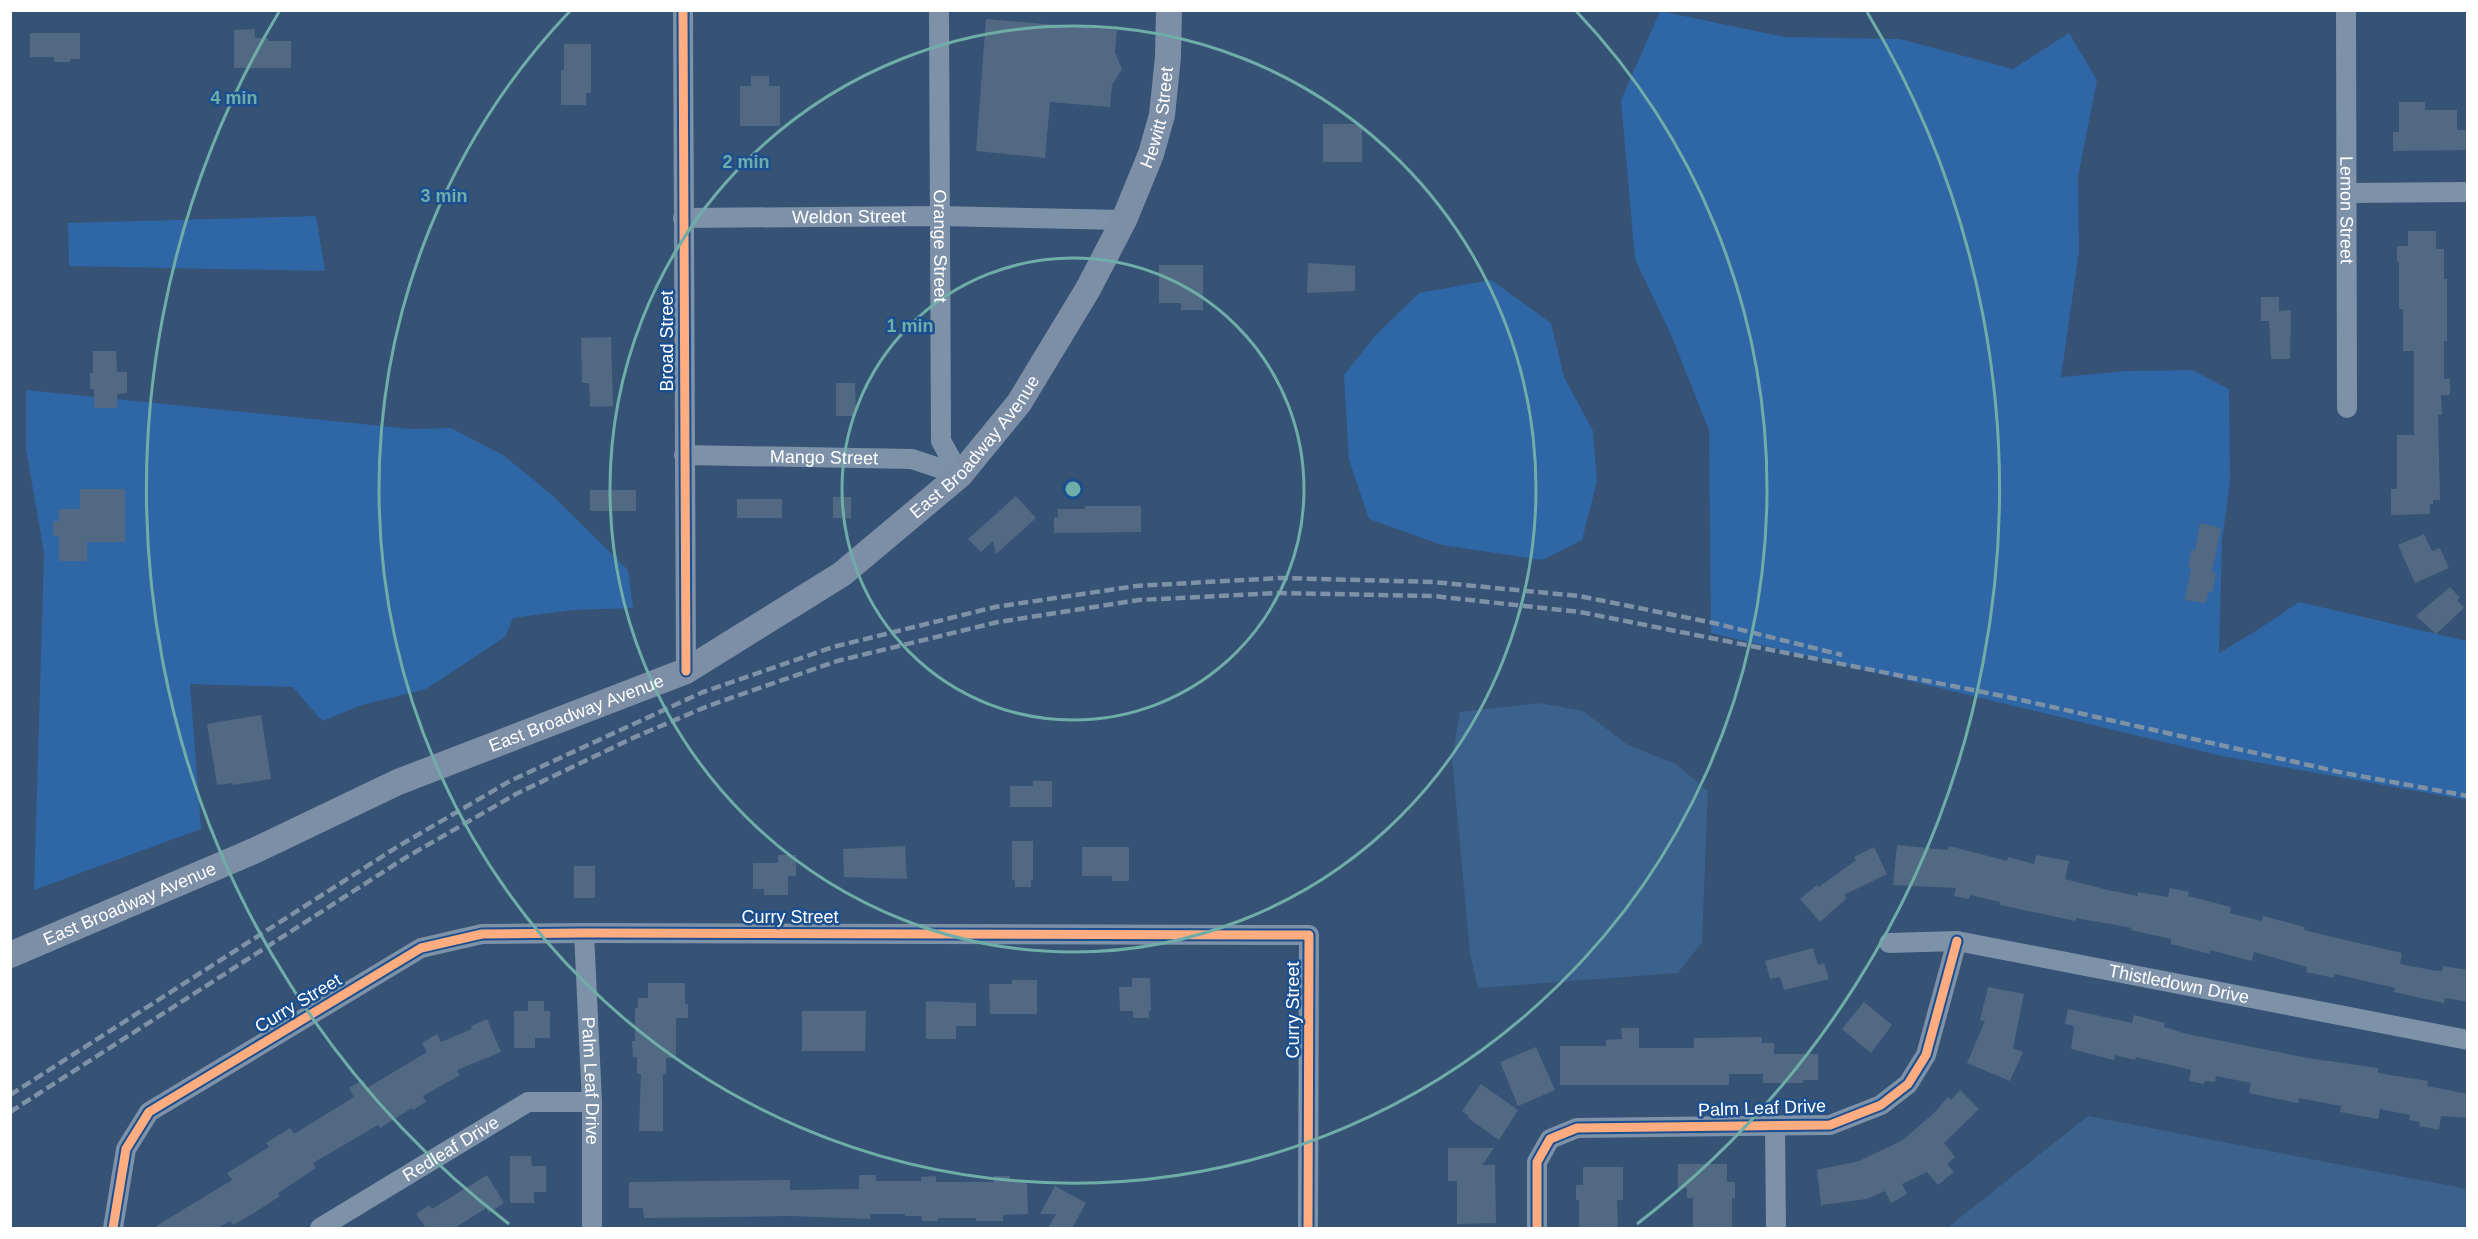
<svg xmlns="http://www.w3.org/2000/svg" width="2478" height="1239" font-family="Arial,sans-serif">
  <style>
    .green { fill: #2f66a5 }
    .water { fill: #3b618d }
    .building { fill: #526984 }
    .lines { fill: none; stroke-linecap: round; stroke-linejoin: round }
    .minor { stroke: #7d92a8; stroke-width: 20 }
    .major { stroke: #7d8ea7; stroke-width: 26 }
    .rail { stroke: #7e92a7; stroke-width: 4.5; stroke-dasharray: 10 4.5; stroke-linecap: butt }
    .cycleway-casing { stroke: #1b4f8f; stroke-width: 13 }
    .cycleway { stroke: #ffac80; stroke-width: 9 }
    .ring { fill: none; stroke: #6fada8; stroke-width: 3 }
    .labels { text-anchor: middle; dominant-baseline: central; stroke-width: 5; stroke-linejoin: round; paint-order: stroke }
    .street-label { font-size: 18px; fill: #fff; stroke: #1b4f8f }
    .centre { fill: #6fada8; stroke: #1b4f8f; stroke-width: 3 }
    .ring-label { font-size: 18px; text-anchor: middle; font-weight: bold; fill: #6fada8; stroke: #1b4f8f; stroke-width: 5; stroke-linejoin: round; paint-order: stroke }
  </style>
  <rect width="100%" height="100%" fill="#365274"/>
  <g class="green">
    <path d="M1660 11 1785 37 1900 39 2013 69 2069 33 2097 80 2078 177 2079 251 2061 377 2128 371 2192 370 2229 389 2230 482 2222 541 2219 653 2259 629 2299 602 2467 641V800L2222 756 1711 633 1709 430 1672 337 1635 259 1621 100Z"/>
    <path d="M316 216 325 271 69 266 68 223Z"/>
    <path d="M1491 280 1551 323 1564 377 1593 431 1597 481 1582 540 1542 560 1442 545 1369 519 1349 460 1344 375 1375 336 1419 293Z"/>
    <path d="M26 390 411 429 451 428 503 455 551 494 628 570 633 608 573 610 513 618 505 637 426 689 362 705 322 721 293 687 190 684 201 829 34 890 44 553 26 449Z"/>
  </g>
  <g class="water">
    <path d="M1539 703 1583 711 1628 745 1676 764 1708 791 1702 942 1678 973 1478 988 1470 953 1452 759 1460 712Z"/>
    <path d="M2088 1116 2467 1189V1228H1947Z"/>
  </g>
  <g class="building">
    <path d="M986 19 1117 30 1115 52 1122 69 1112 85 1110 107 1050 102 1045 158 976 151Z"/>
    <path d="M255 29V38H268V41H291V68H234V30Z"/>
    <path d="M30 33H80V59H70V62H54V57H30Z"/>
    <path d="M564 44H591V93H586V105H561V70H564Z"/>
    <path d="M751 76H769V86H780V126H740V86H751Z"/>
    <path d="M2399 102H2425V110H2457V130H2467V150L2393 151V132H2399Z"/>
    <rect x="1323" y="124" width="39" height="38"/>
    <path d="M2408 231H2436V249H2444V279H2447V341H2444V379H2450V395H2441L2442 415H2438L2440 500H2433V504H2430V514L2391 515V489H2397V435H2414V351H2403V309H2399V262H2397V246H2408Z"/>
    <path d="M1308 263 1355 266V291L1307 293Z"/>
    <path d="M1159 265H1203V310H1181V303H1159Z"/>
    <path d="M2261 297H2279V311L2291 310 2290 359H2271L2269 321H2261Z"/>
    <path d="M611 337 613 406 590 407 589 383H582L581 338Z"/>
    <path d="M93 351H116L117 372H127V393L117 394V408H94V389H90V373H93Z"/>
    <path d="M836 383H855L856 416H836Z"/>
    <path d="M80 489H125V542H87V561H59V536H53V521H59V509H80Z"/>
    <rect x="590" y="490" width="46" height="21"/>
    <path d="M1016 496 1036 518 996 554 993 541 981 552 968 539Z"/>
    <rect x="833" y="497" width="18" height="21"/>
    <rect x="737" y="499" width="45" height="19"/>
    <path d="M1085 506H1141V532L1054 533V517H1058V509H1085Z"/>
    <path d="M2200 523 2221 528 2212 572 2216 573 2212 592H2208L2206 603 2185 600 2191 568H2188L2191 550 2195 551Z"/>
    <path d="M2424 534 2432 551 2440 548 2449 568 2415 583 2398 545Z"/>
    <path d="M2450 587 2460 598 2457 600 2464 608 2436 634 2416 616Z"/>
    <path d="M261 715 271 779 233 785V783L217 785 207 724Z"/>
    <path d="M1033 781H1052V807H1010V786H1033Z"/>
    <path d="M1012 841H1033V880H1031V887H1015V880H1012Z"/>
    <path d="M1897 845 1948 850 1949 846 2007 861 2008 857 2034 864 2036 855 2069 861 2065 879 2108 890 2138 896V892L2168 897 2170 888 2189 892 2188 896 2231 907 2230 913 2262 921 2263 916 2305 927 2304 930 2324 935 2402 953 2400 964 2431 970 2442 971 2443 966 2468 970V1002L2445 998 2444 1003 2394 992 2395 988 2335 974 2334 978 2306 972 2307 967 2254 952 2252 961 2210 950V954L2171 944V939L2131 930 2132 928 2076 918V921L2000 905V902L1970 895 1969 899 1954 896 1956 888 1893 885Z"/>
    <path d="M905 846 907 879 844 877 843 849Z"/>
    <path d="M1082 847H1129V881H1112V876H1082Z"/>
    <path d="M1874 847 1887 874 1844 895 1847 898 1820 922 1800 899 1817 885 1819 887 1856 860 1854 857Z"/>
    <path d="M778 855H796V876H788V895H764V889H753V863H778Z"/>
    <rect x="574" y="866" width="21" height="32"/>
    <path d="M1813 948 1818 965 1824 963 1829 979 1784 990 1780 977 1770 979 1765 961Z"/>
    <path d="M1132 978H1150L1151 1011H1149V1018H1133V1011H1120L1119 987H1132Z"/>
    <path d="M1012 980H1037V1014H990L989 984H1012Z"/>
    <path d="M648 983H685V1004H688V1018H676V1058H666V1074H663V1131H639L641 1074H637V1057H633L632 1041H635V1008H638V998H648Z"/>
    <path d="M1988 987 2024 994 2013 1048 2023 1052 2010 1081 1967 1063 1985 1021 1980 1020Z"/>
    <path d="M528 1001H544V1011H550V1038H535V1048H514V1011H528Z"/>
    <path d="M926 1001 976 1003V1026H956V1039H926Z"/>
    <path d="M1864 1002 1892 1025 1871 1053 1842 1029Z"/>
    <path d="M2068 1009 2132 1023 2134 1015 2165 1023 2164 1027 2187 1034 2308 1058 2378 1068V1073L2428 1081 2427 1086 2468 1094V1118L2441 1116 2439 1130 2419 1126 2420 1122 2409 1120 2410 1115 2380 1109 2378 1119 2340 1112 2341 1106 2299 1098 2298 1103 2249 1093 2251 1083 2216 1076 2215 1082 2205 1081 2204 1084 2189 1081 2191 1070 2136 1057 2135 1060 2115 1055 2114 1060 2071 1049 2074 1026 2065 1024Z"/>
    <path d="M802 1011H866L865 1051H802Z"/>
    <path d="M487 1019 501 1052 457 1070 460 1075 423 1096 426 1102 413 1110 412 1108 380 1128 378 1125 313 1163 316 1168 278 1193 280 1196 254 1213 233 1225 230 1221 217 1228H153L232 1180 227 1173 269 1147 266 1143 290 1128 294 1134 354 1097 349 1088 363 1080 367 1088 427 1052 422 1043 437 1034 441 1042 472 1029 471 1026Z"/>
    <path d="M1621 1028H1639V1048H1694V1038L1762 1037V1043H1774V1054H1818V1080H1803V1083H1763V1074H1729V1085H1560V1046H1606V1040L1622 1039Z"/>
    <path d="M1536 1047 1555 1090 1518 1106 1500 1062Z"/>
    <path d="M1481 1084 1518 1110 1499 1140 1468 1118 1469 1116 1462 1111Z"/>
    <path d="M1960 1090 1979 1109 1944 1143 1955 1157 1947 1164 1954 1172 1938 1185 1927 1172 1902 1184 1907 1194 1891 1203 1885 1191 1867 1199 1821 1205 1817 1170 1859 1161 1903 1140 1934 1113 1948 1097 1951 1100Z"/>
    <path d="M1448 1148H1494L1482 1165H1495L1496 1223 1457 1224V1181H1448Z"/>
    <path d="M510 1156H531L532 1166H546V1192H534V1203H510Z"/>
    <path d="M1678 1164H1727V1182H1735V1198H1732V1228H1693V1198H1687V1188H1678Z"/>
    <path d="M1583 1167H1623V1200H1617L1618 1228H1579V1200H1576V1185H1583Z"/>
    <path d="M487 1175 504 1203 489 1213 486 1208 455 1228H426L416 1214 429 1205 432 1209Z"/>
    <path d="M859 1175H876V1181H921V1177L936 1176V1182H994V1176H1010V1182H1027L1028 1214 1003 1215V1221H976V1218H938V1221H922V1216H905V1214H870V1219L790 1216 654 1218H644L643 1208H629V1182L790 1180V1190L859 1189Z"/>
    <path d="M1055 1186 1086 1203 1072 1228H1048L1056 1214H1040Z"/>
  </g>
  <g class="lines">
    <g class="minor">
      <path d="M683 10 686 671"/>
      <path id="s1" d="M939 10 941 441 960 475"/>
      <path id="s2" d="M2346 10 2347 408"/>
      <path d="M2347 193 2468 192"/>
      <path id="s3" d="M683 218 939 216 1124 220"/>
      <path id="s4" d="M684 455 912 459 960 475"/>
      <path id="s5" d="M584 933 592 1102V1228"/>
      <path id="s6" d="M1889 943 1957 941 2468 1040"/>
      <path d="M1775 1127 1776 1228"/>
      <path d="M113 1228 126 1149 149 1112 421 948 482 934 584 933 1309 935 1308 1228"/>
      <path id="s7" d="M320 1228 528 1102H592"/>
      <path d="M1537 1228V1162L1550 1139 1577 1128 1830 1125 1881 1105 1908 1084 1926 1055 1957 941"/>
    </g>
    <path class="major" id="s8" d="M10 955 256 850 398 782 686 671 842 574 960 475 1019 403 1088 289 1124 220 1151 154 1162 115 1168 57 1169 10"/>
    <g class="rail">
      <path d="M10 1095 397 847 510 781 703 692 833 647 995 607 1136 586 1279 578 1433 582 1579 596 1714 623 1842 655"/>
      <path d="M10 1112 405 858 516 794 635 737 708 706 837 661 998 622 1139 600 1279 593 1433 596 1580 612 2008 697 2344 773 2468 796"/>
    </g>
    <g class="cycleway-casing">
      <g id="cycleway">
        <path d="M683 10 686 671"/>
        <path d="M113 1228 126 1149 149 1112 421 948 482 934 584 933 1309 935 1308 1228"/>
        <path d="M1537 1228V1162L1550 1139 1577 1128 1830 1125 1881 1105 1908 1084 1926 1055 1957 941"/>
      </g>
    </g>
    <use href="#cycleway" class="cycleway"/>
  </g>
  <g class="ring">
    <circle cx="1073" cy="489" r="231"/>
    <circle cx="1073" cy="489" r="463"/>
    <path d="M1576 11A694 694 0 1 1 570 11"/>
    <path d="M509 1224A926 926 0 0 1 279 12M1867 12A926 926 0 0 1 1637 1224"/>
  </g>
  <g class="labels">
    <g class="street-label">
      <text stroke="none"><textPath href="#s8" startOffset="1484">Hewitt Street</textPath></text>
      <text stroke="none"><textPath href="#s2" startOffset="200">Lemon Street</textPath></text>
      <text stroke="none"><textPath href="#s3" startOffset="166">Weldon Street</textPath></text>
      <text stroke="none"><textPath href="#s1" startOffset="236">Orange Street</textPath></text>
      <text transform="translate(667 341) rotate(-90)">Broad Street</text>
      <text stroke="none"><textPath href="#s8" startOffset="1102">East Broadway Avenue</textPath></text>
      <text stroke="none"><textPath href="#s4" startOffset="140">Mango Street</textPath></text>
      <text stroke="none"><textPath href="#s8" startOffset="616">East Broadway Avenue</textPath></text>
      <text stroke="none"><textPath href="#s8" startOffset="130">East Broadway Avenue</textPath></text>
      <text x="790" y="917">Curry Street</text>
      <text stroke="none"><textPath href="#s6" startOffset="294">Thistledown Drive</textPath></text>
      <text transform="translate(298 1003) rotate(-31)">Curry Street</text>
      <text transform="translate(1293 1010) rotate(-90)">Curry Street</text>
      <text stroke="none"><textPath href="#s5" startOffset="148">Palm Leaf Drive</textPath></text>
      <text transform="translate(1762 1108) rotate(-2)">Palm Leaf Drive</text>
      <text stroke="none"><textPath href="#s7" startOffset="153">Redleaf Drive</textPath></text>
    </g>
  </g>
  <circle cx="1073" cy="489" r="9" class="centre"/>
  <g class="ring-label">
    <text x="234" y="104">4 min</text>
    <text x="746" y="168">2 min</text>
    <text x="444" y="202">3 min</text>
    <text x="910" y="332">1 min</text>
  </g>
  <rect width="2478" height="1239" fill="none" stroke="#ffffff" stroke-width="24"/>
</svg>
